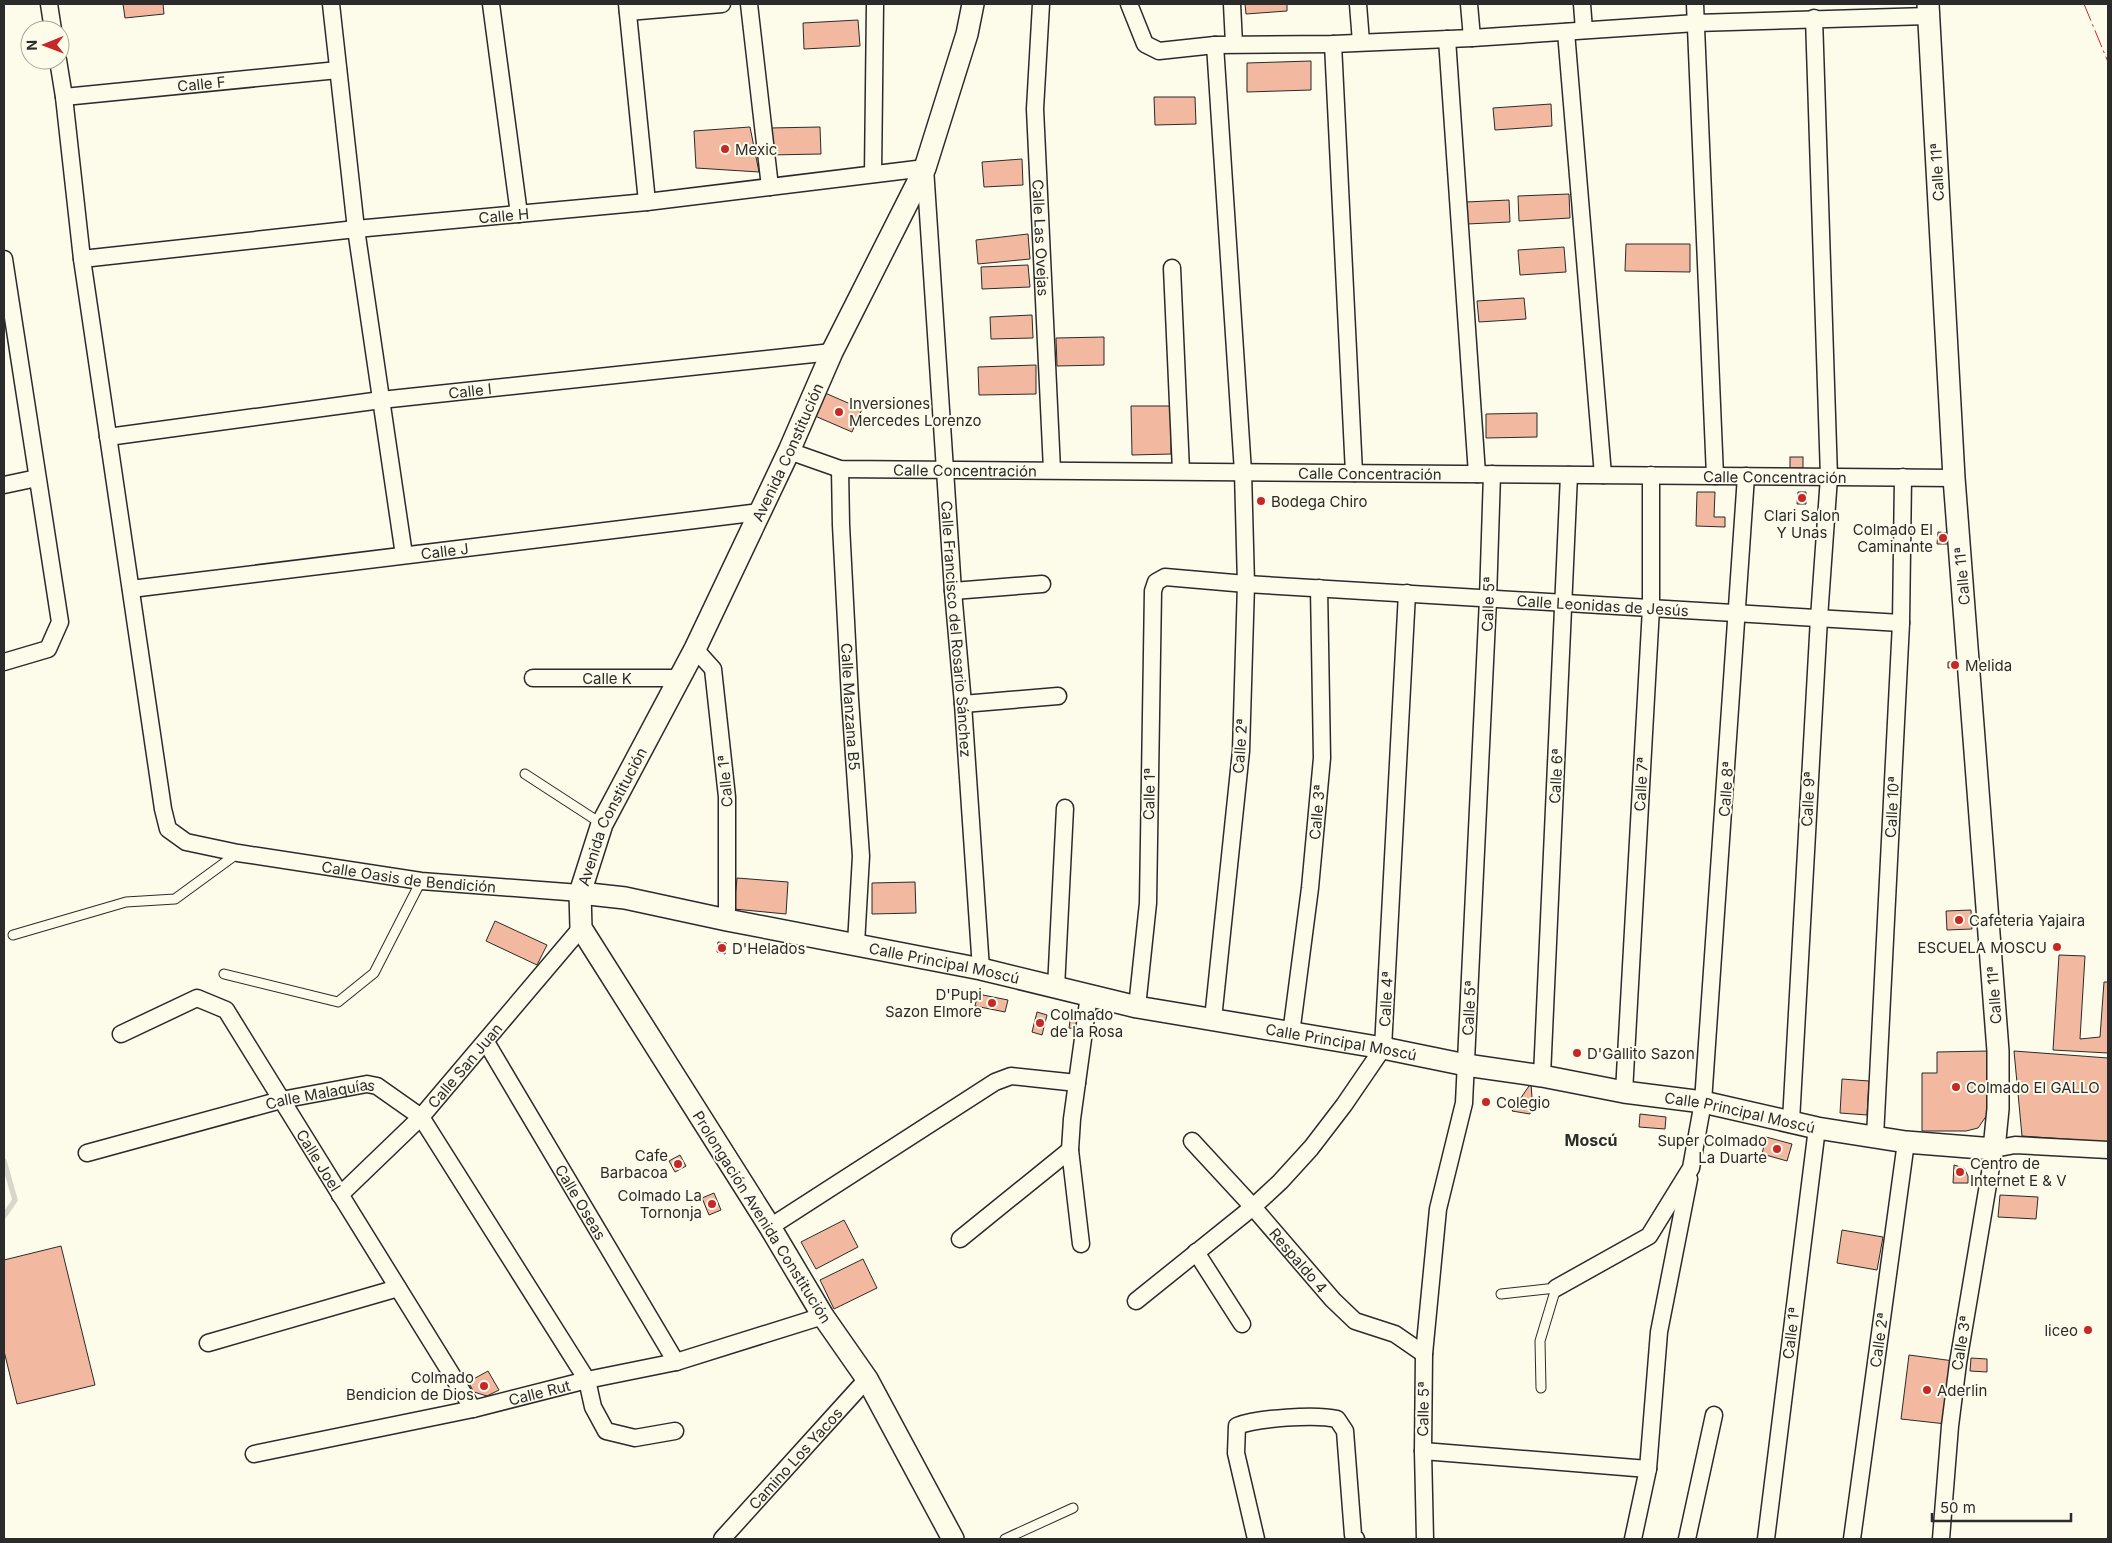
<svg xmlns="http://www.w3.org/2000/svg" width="2112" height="1543" font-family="Inter,sans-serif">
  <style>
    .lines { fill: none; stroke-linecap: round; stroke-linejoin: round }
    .stream { stroke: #d8d7c9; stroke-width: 5.5 }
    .building { fill: #f2b8a0; stroke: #2b2b2b }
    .service-casing { stroke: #2b2b2b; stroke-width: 11 }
    .minor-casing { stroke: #2b2b2b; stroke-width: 19 }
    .tertiary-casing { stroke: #2b2b2b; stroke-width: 24 }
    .service { stroke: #fdfbea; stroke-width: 9 }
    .minor { stroke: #fdfbea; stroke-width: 16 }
    .tertiary { stroke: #fdfbea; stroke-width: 21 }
    .power { stroke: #c62828; stroke-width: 1; stroke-dasharray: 18 4 2.5 4; stroke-linecap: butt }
    .poi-dot { fill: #c62828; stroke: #fdfbea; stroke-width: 2 }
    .labels { text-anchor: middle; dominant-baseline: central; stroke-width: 4; stroke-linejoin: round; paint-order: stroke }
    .street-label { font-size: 15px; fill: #2b2b2b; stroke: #fdfbea }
    .poi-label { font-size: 15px; fill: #2b2b2b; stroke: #fdfbea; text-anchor: start }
    .neighbourhood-label { font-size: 16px; font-weight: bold; fill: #2b2b2b; stroke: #fdfbea }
  </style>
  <rect width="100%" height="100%" fill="#fdfbea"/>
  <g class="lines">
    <path class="stream" d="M4 1161 15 1200 4 1216"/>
  </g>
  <g class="building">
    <path d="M123 4H163L164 14 125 18Z"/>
    <path d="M1245 4H1287V11L1246 14Z"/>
    <path d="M858 20 860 46 804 49 803 23Z"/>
    <path d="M1311 61V90L1247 92V63Z"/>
    <path d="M1154 97H1195L1196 124 1155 125Z"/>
    <path d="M1551 104 1552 126 1495 130 1493 108Z"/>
    <path d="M750 127 759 172 696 168 694 131Z"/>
    <path d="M820 127 821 154 769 155V128Z"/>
    <path d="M1022 159 1023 185 984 187 982 162Z"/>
    <path d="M1569 194 1570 218 1519 221 1518 196Z"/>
    <path d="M1509 200 1510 222 1467 224 1466 202Z"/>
    <path d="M1028 234 1030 259 978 264 976 240Z"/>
    <path d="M1626 244H1690V272L1625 271Z"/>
    <path d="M1564 247 1566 272 1520 275 1518 250Z"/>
    <path d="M1028 265 1030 287 982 289 981 267Z"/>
    <path d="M1524 298 1526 319 1479 322 1477 301Z"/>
    <path d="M1032 315 1033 338 991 339 990 317Z"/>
    <path d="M1104 337V365L1057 366 1056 338Z"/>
    <path d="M1036 365V394L979 395 978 367Z"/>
    <path d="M825 393 862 409 852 432 815 416Z"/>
    <path d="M1131 406H1171V454L1132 455Z"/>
    <path d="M1537 413V437L1486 438V414Z"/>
    <rect x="1790" y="457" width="13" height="11"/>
    <path d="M1697 492H1715L1714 517H1725V527L1696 526Z"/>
    <path d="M1798 492H1806V504H1797Z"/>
    <path d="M1938 532 1948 533V544H1937Z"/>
    <path d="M1962 661V667L1948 668V662Z"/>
    <path d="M737 878 788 882 786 914 734 909Z"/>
    <path d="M915 882 916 913 872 914V883Z"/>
    <path d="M1971 910 1972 929 1947 930 1946 911Z"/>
    <path d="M495 921 547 945 537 965 486 941Z"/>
    <path d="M718 942 726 943 725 954 717 952Z"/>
    <path d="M2059 955 2085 956 2080 1039 2100 1037 2104 982H2108V1053L2053 1050Z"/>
    <path d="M978 994 1008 1000 1005 1012 975 1006Z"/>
    <path d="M1037 1012 1047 1015 1042 1035 1032 1032Z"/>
    <path d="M1071 1014 1079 1015 1077 1029 1069 1028Z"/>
    <path d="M1989 1051V1101L1987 1115 1978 1128 1966 1131H1922V1073H1937V1052Z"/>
    <path d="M2014 1051 2108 1058V1142L2022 1136Z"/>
    <path d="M1842 1079 1869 1081 1867 1115 1840 1113Z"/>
    <path d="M1531 1083 1532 1098 1530 1114 1512 1111Z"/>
    <path d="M1640 1114 1666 1117 1665 1129 1639 1127Z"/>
    <path d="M1766 1137 1792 1144 1787 1161 1762 1154Z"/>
    <path d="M680 1155 686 1166 675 1172 669 1161Z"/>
    <path d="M1954 1165 1964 1168 1968 1176V1183H1953Z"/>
    <path d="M714 1193 721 1210 709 1215 702 1198Z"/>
    <path d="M2000 1195 2038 1197 2036 1219 1998 1217Z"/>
    <path d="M844 1220 858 1247 816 1269 801 1242Z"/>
    <path d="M1842 1230 1883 1237 1877 1270 1837 1263Z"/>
    <path d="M61 1246 95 1385 17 1404 4 1351V1260Z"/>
    <path d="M863 1259 877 1288 834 1309 820 1280Z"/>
    <path d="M1909 1355 1954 1361 1946 1424 1901 1419Z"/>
    <path d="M1971 1358 1987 1359V1372L1970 1371Z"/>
    <path d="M488 1371 499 1390 487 1396 474 1392 468 1382Z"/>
  </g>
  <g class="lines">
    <g class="service-casing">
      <g id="service">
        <path d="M525 774 602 824"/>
        <path d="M13 935 126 902 175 899 238 853"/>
        <path d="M224 974 338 1002 374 973 421 881"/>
        <path d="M1501 1294 1556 1288 1540 1341 1541 1388"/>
        <path d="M1005 1539 1073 1508"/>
      </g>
    </g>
    <g class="minor-casing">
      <g id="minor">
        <path d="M49 4 53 30"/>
        <path d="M331 4 356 229 404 555"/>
        <path d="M491 4 519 214"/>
        <path d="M627 4 647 202"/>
        <path d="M749 4 770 187"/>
        <path id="s1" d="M1041 4 1035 109 1052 470"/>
        <path d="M1129 4 1145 44 1159 51 1215 45 1333 44 1472 38 1696 23 1928 16"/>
        <path d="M1232 4 1234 44"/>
        <path d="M1358 4 1361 42"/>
        <path d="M1469 4 1472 38"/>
        <path d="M1582 4 1584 30"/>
        <path d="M1695 4 1715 476"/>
        <path d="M628 12 722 4"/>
        <path d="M1566 32 1603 475"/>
        <path d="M1447 39 1477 474"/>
        <path d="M1333 44 1354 473"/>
        <path id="s2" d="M58 60 64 97 82 259 163 809 168 829 186 842 238 853 421 881 580 893"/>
        <path id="s3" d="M64 97 338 70"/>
        <path d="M873 174 875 4"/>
        <path d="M4 259 60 622 48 649 4 662"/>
        <path id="s4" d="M82 259 356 229 647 202 925 168 953 591 963 704 981 969"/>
        <path d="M1172 268 1181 471"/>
        <path id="s5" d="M108 437 381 400 832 352"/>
        <path id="s6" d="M789 451 840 469 1954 478"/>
        <path id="s7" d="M840 469 841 525 850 699 861 856 856 944"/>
        <path d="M4 485 37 478"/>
        <path id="s8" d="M131 589 760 512"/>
        <path d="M953 591 1042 584"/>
        <path d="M695 649 713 669 727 797V920"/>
        <path id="s9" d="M533 678H680"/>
        <path d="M963 704 1058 696"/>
        <path d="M1056 988 1065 808"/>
        <path id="s10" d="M1137 1007 1148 903 1153 591 1156 582 1165 577 1246 584 1901 623"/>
        <path d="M1213 1019 1241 751 1246 584 1243 472 1215 45"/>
        <path id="s11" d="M121 1034 197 998 226 1010 473 1409"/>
        <path d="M1291 1034 1310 888 1322 758 1319 588"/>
        <path id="s12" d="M486 1042 676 1362"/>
        <path d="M1542 1076 1569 475"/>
        <path d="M1624 1092 1651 608V475"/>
        <path d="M1791 1121 1819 618 1829 477 1814 18"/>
        <path d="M1875 1137 1901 623 1903 477"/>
        <path id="s13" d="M1192 1141 1253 1207 1333 1300 1355 1321 1395 1334 1424 1354"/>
        <path id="s14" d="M87 1153 281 1100 367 1084 377 1086 421 1117 587 1380 593 1407 606 1431 635 1438 675 1431"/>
        <path id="s15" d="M340 1195 421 1117 581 928"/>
        <path d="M770 1227 995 1082 1011 1076 1077 1083"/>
        <path d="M960 1239 1070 1150"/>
        <path d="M1081 1244 1070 1150 1072 1119 1089 995"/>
        <path d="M1196 1252 1242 1324"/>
        <path d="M1556 1288 1649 1236 1691 1168 1703 1102 1746 476"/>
        <path d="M1136 1301 1253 1207 1280 1182 1311 1148 1344 1105 1383 1048 1407 593"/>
        <path d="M208 1343 398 1288"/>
        <path d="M1423 1451 1648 1469"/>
        <path id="s16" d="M254 1454 473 1409 587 1380 676 1362 823 1316"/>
        <path id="s17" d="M722 1539 867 1379"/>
        <path d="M1256 1539 1236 1453 1237 1426C1257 1418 1316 1414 1337 1419L1345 1431 1353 1535 1356 1539"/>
        <path d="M1425 1539 1423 1451 1424 1354 1438 1209 1464 1103 1488 599 1492 474"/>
        <path d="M1633 1539 1648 1469 1659 1332 1689 1179"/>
        <path d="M1687 1539 1714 1415"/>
        <path d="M1766 1539 1817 1128"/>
        <path d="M1852 1539 1906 1142"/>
        <path d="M1941 1539 1950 1426 1958 1363 1994 1149 2015 1145 2108 1150"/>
      </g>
    </g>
    <g class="tertiary-casing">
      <g id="tertiary">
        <path id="s18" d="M580 893 625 898 727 920 981 969 1137 1007 1383 1048 1466 1065 1542 1076 1624 1092 1703 1102 1817 1128 1906 1142 1994 1149 1998 1109V1051L1954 478 1928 4"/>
        <path id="s19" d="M953 1539 867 1379 823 1316 770 1227 581 928 580 893 602 824 695 649 789 451 832 352 925 168 967 34 973 4"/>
      </g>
    </g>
    <use href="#service" class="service"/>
    <use href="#minor" class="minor"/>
    <use href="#tertiary" class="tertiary"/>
    <path class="power" d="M2084 4 2108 62"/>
  </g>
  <g class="poi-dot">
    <circle cx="725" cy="149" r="5"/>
    <circle cx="839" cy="412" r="5"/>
    <circle cx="1802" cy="498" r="5"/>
    <circle cx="1261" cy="501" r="5"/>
    <circle cx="1943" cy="538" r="5"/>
    <circle cx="1955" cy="665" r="5"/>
    <circle cx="1959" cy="920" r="5"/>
    <circle cx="2057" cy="947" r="5"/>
    <circle cx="722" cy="948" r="5"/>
    <circle cx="992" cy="1003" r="5"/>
    <circle cx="1040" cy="1023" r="5"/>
    <circle cx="1577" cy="1053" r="5"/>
    <circle cx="1956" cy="1087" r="5"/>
    <circle cx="1486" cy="1102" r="5"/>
    <circle cx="1777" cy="1149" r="5"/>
    <circle cx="678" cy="1164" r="5"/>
    <circle cx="1960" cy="1172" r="5"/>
    <circle cx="712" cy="1204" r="5"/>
    <circle cx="2088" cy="1330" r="5"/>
    <circle cx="484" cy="1386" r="5"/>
    <circle cx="1927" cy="1390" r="5"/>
  </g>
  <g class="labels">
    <g class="street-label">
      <text stroke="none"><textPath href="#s3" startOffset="138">Calle F</textPath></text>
      <text transform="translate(1937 172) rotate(-93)">Calle 11ª</text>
      <text stroke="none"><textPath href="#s4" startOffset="424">Calle H</textPath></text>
      <text stroke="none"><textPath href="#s1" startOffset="234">Calle Las Ovejas</textPath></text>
      <text stroke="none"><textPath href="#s5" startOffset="365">Calle I</textPath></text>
      <text stroke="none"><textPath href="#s19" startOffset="1239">Avenida Constitución</textPath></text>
      <text stroke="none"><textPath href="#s6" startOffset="179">Calle Concentración</textPath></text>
      <text stroke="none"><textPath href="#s6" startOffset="584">Calle Concentración</textPath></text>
      <text stroke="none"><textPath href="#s6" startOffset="989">Calle Concentración</textPath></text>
      <text stroke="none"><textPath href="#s8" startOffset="316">Calle J</textPath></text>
      <text transform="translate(1962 576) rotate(-95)">Calle 11ª</text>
      <text transform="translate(1488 604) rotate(-88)">Calle 5ª</text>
      <text stroke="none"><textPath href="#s10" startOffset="875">Calle Leonidas de Jesús</textPath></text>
      <text stroke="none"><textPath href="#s4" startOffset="1310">Calle Francisco del Rosario Sánchez</textPath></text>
      <text stroke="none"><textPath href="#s9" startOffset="74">Calle K</textPath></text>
      <text stroke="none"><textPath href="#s7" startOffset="238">Calle Manzana B5</textPath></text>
      <text transform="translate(1240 746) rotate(-86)">Calle 2ª</text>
      <text transform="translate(1556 776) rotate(-87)">Calle 6ª</text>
      <text transform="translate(725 781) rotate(-95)">Calle 1ª</text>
      <text transform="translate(1641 784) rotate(-87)">Calle 7ª</text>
      <text transform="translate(1726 789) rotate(-86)">Calle 8ª</text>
      <text transform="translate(1149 794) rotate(-89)">Calle 1ª</text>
      <text transform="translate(1808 799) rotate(-87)">Calle 9ª</text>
      <text transform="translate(1892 807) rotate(-87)">Calle 10ª</text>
      <text transform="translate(1317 812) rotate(-85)">Calle 3ª</text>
      <text stroke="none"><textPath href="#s19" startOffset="834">Avenida Constitución</textPath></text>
      <text stroke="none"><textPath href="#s2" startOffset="1025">Calle Oasis de Bendición</textPath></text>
      <text stroke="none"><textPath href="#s18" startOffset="371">Calle Principal Moscú</textPath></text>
      <text transform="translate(1994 995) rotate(-94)">Calle 11ª</text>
      <text transform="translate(1386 999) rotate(-87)">Calle 4ª</text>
      <text transform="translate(1469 1008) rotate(-87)">Calle 5ª</text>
      <text stroke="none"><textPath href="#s18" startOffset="776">Calle Principal Moscú</textPath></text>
      <text stroke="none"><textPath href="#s15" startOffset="180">Calle San Juan</textPath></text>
      <text stroke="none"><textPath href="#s14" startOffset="241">Calle Malaquías</textPath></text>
      <text stroke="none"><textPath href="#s18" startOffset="1181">Calle Principal Moscú</textPath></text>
      <text stroke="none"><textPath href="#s11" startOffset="292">Calle Joel</textPath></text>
      <text stroke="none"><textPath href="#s12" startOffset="186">Calle Oseas</textPath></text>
      <text transform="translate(762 1217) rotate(58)">Prolongación Avenida Constitución</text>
      <text stroke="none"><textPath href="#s13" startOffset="160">Respaldo 4</textPath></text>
      <text transform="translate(1791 1333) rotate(-83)">Calle 1ª</text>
      <text transform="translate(1879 1340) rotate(-82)">Calle 2ª</text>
      <text transform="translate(1961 1343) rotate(-81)">Calle 3ª</text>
      <text stroke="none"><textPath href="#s16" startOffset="292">Calle Rut</textPath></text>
      <text transform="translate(1423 1409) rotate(-89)">Calle 5ª</text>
      <text stroke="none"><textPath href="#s17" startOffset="109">Camino Los Yacos</textPath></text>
    </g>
    <g class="poi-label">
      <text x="735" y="149">Mexic</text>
      <text x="849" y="403">Inversiones<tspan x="849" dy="17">Mercedes Lorenzo</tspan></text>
      <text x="1271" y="501">Bodega Chiro</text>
      <text x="1802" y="515" text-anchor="middle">Clari Salon<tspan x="1802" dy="17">Y Unas</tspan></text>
      <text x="1933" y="529" text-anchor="end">Colmado El<tspan x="1933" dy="17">Caminante</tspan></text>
      <text x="1965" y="665">Melida</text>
      <text x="1969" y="920">Cafeteria Yajaira</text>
      <text x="2047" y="947" text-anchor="end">ESCUELA MOSCU</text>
      <text x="732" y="948">D'Helados</text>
      <text x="982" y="994" text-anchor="end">D'Pupi<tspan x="982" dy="17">Sazon Elmore</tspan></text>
      <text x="1050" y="1014">Colmado<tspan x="1050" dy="17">de la Rosa</tspan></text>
      <text x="1587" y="1053">D'Gallito Sazon</text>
      <text x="1966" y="1087">Colmado El GALLO</text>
      <text x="1496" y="1102">Colegio</text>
      <text x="1767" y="1140" text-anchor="end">Super Colmado<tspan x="1767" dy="17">La Duarte</tspan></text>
      <text x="668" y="1155" text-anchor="end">Cafe<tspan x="668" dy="17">Barbacoa</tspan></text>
      <text x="1970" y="1163">Centro de<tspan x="1970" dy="17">Internet E &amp; V</tspan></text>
      <text x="702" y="1195" text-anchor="end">Colmado La<tspan x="702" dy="17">Tornonja</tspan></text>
      <text x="2078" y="1330" text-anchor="end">liceo</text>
      <text x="474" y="1377" text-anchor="end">Colmado<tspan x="474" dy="17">Bendicion de Dios</tspan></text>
      <text x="1937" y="1390">Aderlin</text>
    </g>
    <g class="neighbourhood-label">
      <text x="1591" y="1140">Moscú</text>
    </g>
  </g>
  <rect width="2112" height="1543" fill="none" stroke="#2b2b2b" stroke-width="10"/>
  <g transform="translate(45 45) rotate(269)"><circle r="24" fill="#fdfbea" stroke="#a9a89e"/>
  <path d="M0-4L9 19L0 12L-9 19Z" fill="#c62828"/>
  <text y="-8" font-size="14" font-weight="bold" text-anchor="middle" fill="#2b2b2b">N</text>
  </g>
  <path d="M1932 1513v8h139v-8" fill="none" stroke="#2b2b2b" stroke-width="2.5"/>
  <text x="1940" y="1513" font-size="15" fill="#2b2b2b" stroke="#fdfbea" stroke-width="4" paint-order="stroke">50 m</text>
</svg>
